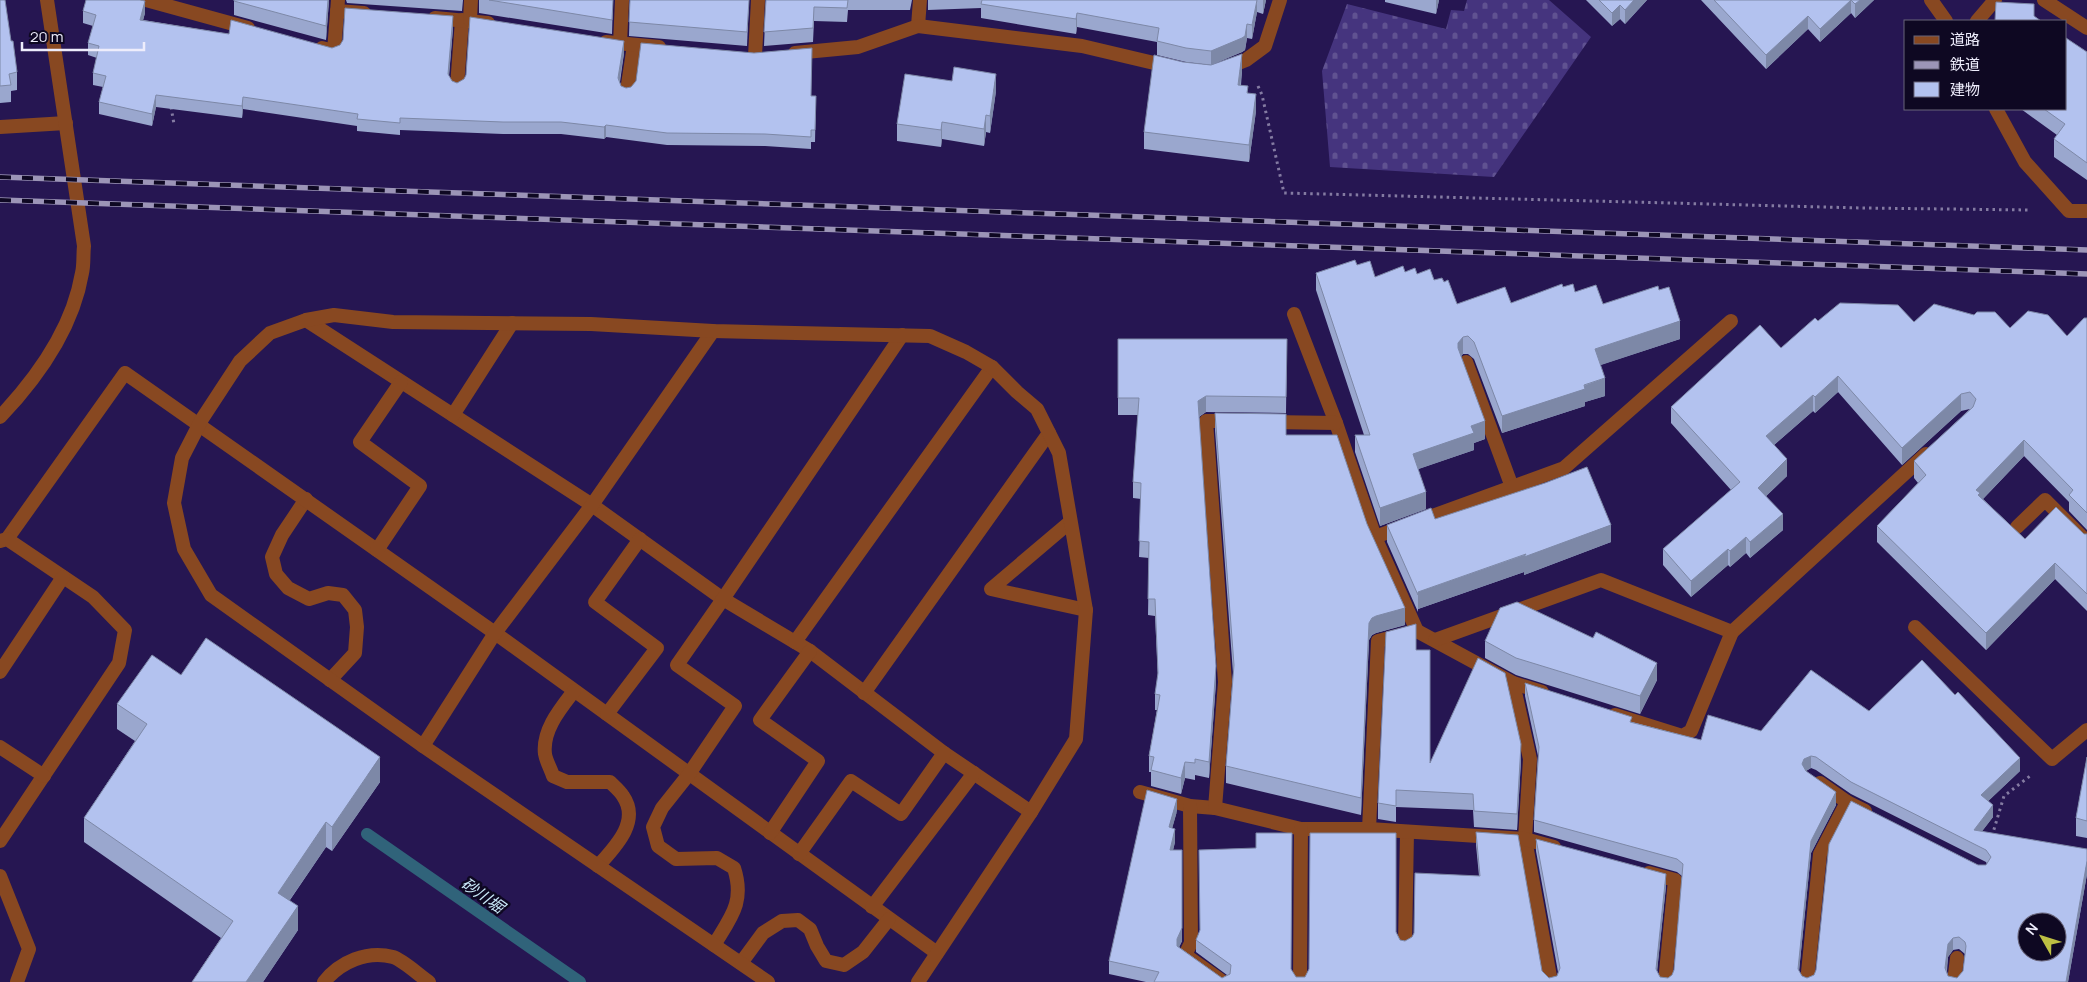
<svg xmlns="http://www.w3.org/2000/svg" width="2087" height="982" font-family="Manrope,'Noto Sans JP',sans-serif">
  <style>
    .cemetery { fill: url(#cemetery-stones) }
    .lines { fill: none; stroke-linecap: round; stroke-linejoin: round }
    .stream { stroke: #30637a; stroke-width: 12 }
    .path { stroke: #847ba2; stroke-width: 3; stroke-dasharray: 2.5 4; stroke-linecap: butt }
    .service { stroke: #884821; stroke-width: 14 }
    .minor { stroke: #884821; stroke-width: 14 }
    .rail-casing { stroke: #9c95b7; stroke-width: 5.5 }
    .rail { stroke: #0e0822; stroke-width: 4; stroke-dasharray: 11; stroke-linecap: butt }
    .wall { fill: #9aa7ce; fill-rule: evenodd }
    .shaded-wall { fill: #7d88a7 }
    .building { fill: #b3c2ef; stroke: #7d88a7; fill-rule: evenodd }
    .labels { text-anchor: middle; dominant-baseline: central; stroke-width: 5; stroke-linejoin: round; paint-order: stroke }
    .water-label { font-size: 16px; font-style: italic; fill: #cae9f9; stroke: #0e0822 }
  </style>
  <defs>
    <pattern id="cemetery-stones" width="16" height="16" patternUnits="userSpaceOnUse" patternTransform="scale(1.25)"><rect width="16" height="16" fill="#45347e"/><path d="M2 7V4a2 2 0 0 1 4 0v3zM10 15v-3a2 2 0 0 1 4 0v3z" fill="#605291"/></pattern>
  </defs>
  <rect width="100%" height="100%" fill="#261652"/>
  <path class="cemetery" d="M1467 0H1549L1591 37 1494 177 1330 167 1322 71 1347 4 1446 29 1451 10 1464 11Z"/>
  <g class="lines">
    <path class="stream" d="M367 834 580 982"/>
    <g class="path">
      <path d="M1258 86 1262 95 1284 193 1862 208 2030 210"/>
      <path d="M171 107 174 124"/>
      <path d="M1992 836 2004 796 2030 776"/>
    </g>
    <g class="service">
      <path d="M2044 0 2087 28"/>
      <path d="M1977 21 1995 0"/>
      <path d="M457 86 462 20"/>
      <path d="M627 91 634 45"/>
      <path d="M306 320 592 505 723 599 810 651 944 753 1031 812"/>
      <path d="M1466 362 1512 487"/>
      <path d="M453 415 512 323"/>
      <path d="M306 499 282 535 272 557 276 574 288 588 309 599 328 593 343 595 355 610 357 627 355 653 330 680"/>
      <path d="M1070 522 991 589 1086 610"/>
      <path d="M2017 527 2045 500 2087 542"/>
      <path d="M7 539 125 373 495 633 937 953"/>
      <path d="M0 541 7 539 93 597 125 630 119 663 0 841"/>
      <path d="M377 550 420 486 360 442 401 382"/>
      <path d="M795 642 992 367"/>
      <path d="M0 672 63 577"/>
      <path d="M574 691C561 708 542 730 545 754 546 761 551 769 553 776L567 782H610C614 786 620 791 623 796 641 822 614 848 598 866"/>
      <path d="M864 693 1049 433"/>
      <path d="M607 714 657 648 595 602 640 539"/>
      <path d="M423 746 495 633 592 505 713 331"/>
      <path d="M0 747 44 776"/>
      <path d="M770 833 818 761 760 720 810 651"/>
      <path d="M799 854 851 781 901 814 944 753"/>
      <path d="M0 876 29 949 17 982"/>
      <path d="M872 907 974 773"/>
      <path d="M714 945C731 917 745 902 734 868L717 858 676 859 658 846 653 827 662 808 689 774 735 706 677 665 723 599 902 335"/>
      <path d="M1405 945 1407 832"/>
      <path d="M741 963 763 933 782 921 798 920 810 929 817 946 826 961 844 965 863 952 889 919"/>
      <path d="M324 982C340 962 367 950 393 957 403 960 420 976 429 982"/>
      <path d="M768 982 423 746 211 595 184 549 174 503 182 458 202 419 240 361 270 333 306 320 334 315 393 322 591 324 713 331 930 336 966 352 992 367 1017 392 1037 409 1059 453 1086 610 1076 739 1031 812 918 982"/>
      <path d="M1954 982 1957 958"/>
    </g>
    <g class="minor">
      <path d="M146 0 248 28"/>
      <path d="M1931 0 1946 21"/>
      <path d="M337 11 364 13"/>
      <path d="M435 18 488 23"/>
      <path d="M470 20 471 0"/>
      <path d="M918 26 920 0"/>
      <path d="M606 42 659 47"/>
      <path d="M620 44 622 0"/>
      <path d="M322 48 334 51 338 0"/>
      <path d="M795 53 858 47 918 26 1082 46 1171 67"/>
      <path d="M755 56 758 0"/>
      <path d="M1226 68 1246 60 1265 46 1280 0"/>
      <path d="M1996 109 2025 162 2069 211H2087"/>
      <path d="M0 127 66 123"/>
      <path d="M1294 314 1336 423 1375 537 1417 631 1378 641 1369 829"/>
      <path d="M0 417C37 378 73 327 82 273 84 265 83 255 84 246L47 0"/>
      <path d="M1269 422 1336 423"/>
      <path d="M1375 537 1564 468 1731 321"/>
      <path d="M1915 627 2052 759 2087 730"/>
      <path d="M1417 631 1513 683 1542 692"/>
      <path d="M1435 640 1601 580 1732 632 1926 454"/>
      <path d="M1513 683 1530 759 1525 839 1551 982"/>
      <path d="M1615 715 1682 736 1691 731 1732 632"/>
      <path d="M1820 783 1847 802 1865 811"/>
      <path d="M1140 792 1190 806 1215 808 1301 829H1369L1525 839 1554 847"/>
      <path d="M1190 806 1191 943 1185 955 1223 982"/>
      <path d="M1215 808 1225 682 1206 421H1233"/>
      <path d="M1649 873 1675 880 1665 982"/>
      <path d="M1300 982 1301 829"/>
      <path d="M1807 982 1820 854 1847 802"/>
    </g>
    <g class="rail-casing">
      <g id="rail">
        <path d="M0 177 2087 250"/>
        <path d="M0 200 2087 274"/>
      </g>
    </g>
    <use href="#rail" class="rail"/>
  </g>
  <g class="wall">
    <path d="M0 0 11 41 17 72V90L11 91V102L0 103Z"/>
    <path d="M234 0H329L326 40 234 15Z"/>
    <path d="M346 0H463L462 11 347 3Z"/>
    <path d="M479 0H613L612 34 479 13Z"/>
    <path d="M630 0H749L747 46 629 36Z"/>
    <path d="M766 0H912L910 10H848L847 22 814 21 813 42 764 46Z"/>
    <path d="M928 0H1266L1263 14 1257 12 1252 39 1247 38 1245 50 1242 52 1211 65 1186 62 1157 55V42L1077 27 1076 34 981 18V8L928 10Z"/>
    <path d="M1385 0H1439L1436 14 1385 2Z"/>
    <path d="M1586 0H1647L1625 24 1620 19 1612 26Z"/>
    <path d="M1701 0H1874L1855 18 1851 13 1820 42 1808 29 1766 69Z"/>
    <path d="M83 11 145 13 143 20 229 34 332 48 453 28 449 76 452 81 457 83 624 53 620 82 621 86 626 88 816 96 815 142H811V149L765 146 667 145 606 137 604 139 561 134H503L400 130V135L357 131V126L243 109 242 118 156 107 152 126 99 114V102L103 87 93 85V73L97 58 88 55V43L93 26 83 23Z"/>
    <path d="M2087 52V180L2054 157V139L2057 135 2021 109H2066Z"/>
    <path d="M1183 62 1242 71 1241 85 1248 93 1256 111 1249 162 1144 149V132Z"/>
    <path d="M996 91 990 133 986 132 984 146 942 139 941 147 897 141V124Z"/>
    <path d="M1357 265 1375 277 1405 272 1417 274 1434 280 1444 282 1457 304 1511 303 1563 287 1603 304 1659 290 1680 339 1600 365 1605 396 1585 402V406L1502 433 1474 359 1468 354H1463L1461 356 1485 439 1474 443V450L1418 469 1426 509 1380 526 1355 452V435H1364L1316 290V273Z"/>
    <path d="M2087 318V530L2069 511V502L2024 456 1983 499 2025 539 2087 534V611L2055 579 1986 650 1877 542V526L1918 483 1914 478V461L1970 409 1961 411 1902 465 1838 392 1815 413 1813 411 1774 445 1787 476 1766 496 1783 530 1750 558 1746 553 1730 567 1728 565 1691 597 1663 565V549L1731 490 1671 423V407L1781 348 1818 321 1914 322 2010 328 2067 336Z"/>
    <path d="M1118 339H1287L1286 413 1206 412 1199 417 1216 682 1209 778 1195 775V780L1185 778 1181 794 1151 786V772H1149V756L1157 710H1155V694L1158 677 1155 616 1148 615 1149 558 1139 557 1141 499 1133 498V482L1138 415H1118Z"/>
    <path d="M1215 413 1286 435 1367 524 1405 625 1376 633 1372 635 1369 640 1361 815 1226 783V766L1233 673 1215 430Z"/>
    <path d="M1435 519 1611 542 1524 575V572L1418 609V612L1387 542V525Z"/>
    <path d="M1485 641 1657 680 1640 714 1516 675 1485 658Z"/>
    <path d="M1416 650 1430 763 1521 760 1517 830 1474 827 1473 810 1396 807V822L1378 819V803Z"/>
    <path d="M181 675 380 782 332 851 326 847 290 900 298 930 263 982H192L221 938 84 842V818L135 741 117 729V704Z"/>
    <path d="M1525 683 1632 722 1701 740 1761 731 1869 711 2020 771 1988 801 1993 817 1982 831 2087 874 2068 982H1146L1109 974V961L1177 811 1172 828 1175 842 1173 850 1182 941 1179 947 1222 978 1227 975 1196 952V940L1291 970 1296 977H1305L1396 932 1400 940 1405 941 1412 937 1479 876 1476 845V832L1542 971 1549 978 1557 976 1558 972 1536 851V839L1666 886 1657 971 1660 977 1668 978 1672 975 1674 970 1682 876 1677 872 1534 832V820L1538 756 1525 696ZM1811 768 1816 770 1851 794 1986 862 1987 864 1986 865H1978L1814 975 1807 978 1802 976 1799 971 1811 853 1836 805 1806 771ZM1959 949 1965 954 1963 971 1957 978 1948 976 1947 971 1948 957 1953 950Z"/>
    <path d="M2087 757V838L2076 836V818Z"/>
  </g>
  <g class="shaded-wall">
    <path d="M328 0H329L326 40V26Z"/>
    <path d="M1257 0V12L1252 39V25Z"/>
    <path d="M1263 0H1266L1263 14Z"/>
    <path d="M1436 0H1439L1436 14Z"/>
    <path d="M1634 0H1647L1625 24V10Z"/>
    <path d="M1851 0V13L1820 42V29Z"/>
    <path d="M1860 0H1874L1855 18V4Z"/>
    <path d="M145 1V13L140 32V20Z"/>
    <path d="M1620 5V19L1612 26V13Z"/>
    <path d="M1077 13V27L1076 34V19Z"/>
    <path d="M453 16V28L448 86V74Z"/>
    <path d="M1808 16V29L1766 69V55Z"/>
    <path d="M1247 24V38L1245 50 1242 52 1211 65V51Z"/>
    <path d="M624 41V53L618 90V78Z"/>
    <path d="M1242 54V71L1238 103V85Z"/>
    <path d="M996 74V91L990 133V116Z"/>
    <path d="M1256 94V111L1249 162V145Z"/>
    <path d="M156 95V107L152 126V114Z"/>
    <path d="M243 97V109L242 118V106Z"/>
    <path d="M986 115V132L984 146V129Z"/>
    <path d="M942 122V139L941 147V130Z"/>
    <path d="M606 125V137L604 139V127Z"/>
    <path d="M1680 321V339L1595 367V349Z"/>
    <path d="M1463 337V354L1458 360V343Z"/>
    <path d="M1838 376V392L1815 413V397Z"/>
    <path d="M1605 378V396L1585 402V406L1502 433V416Z"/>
    <path d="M1961 394V411L1902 465V448Z"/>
    <path d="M1813 395V411L1766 452V436Z"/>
    <path d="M1206 396V412L1198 417V401Z"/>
    <path d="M1485 421V439L1474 443V450L1413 471V454L1471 426Z"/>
    <path d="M2024 440V456L1980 502 1976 490Z"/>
    <path d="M1787 459V476L1758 504V488Z"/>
    <path d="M1426 492V509L1380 526V508Z"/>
    <path d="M1783 514V530L1750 558V542Z"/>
    <path d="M1611 525V542L1524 575V572L1418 609V612V592Z"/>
    <path d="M1746 537V553L1730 567V551Z"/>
    <path d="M1728 549V565L1691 597V581Z"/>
    <path d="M2055 563V579L1986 650V633Z"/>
    <path d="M1405 608V625L1376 633 1372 635 1369 640 1361 815V798L1369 623 1372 618 1376 616Z"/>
    <path d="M1657 663V680L1640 714V696Z"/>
    <path d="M1216 666V682L1209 778V762Z"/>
    <path d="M1521 744V760L1517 830V814Z"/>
    <path d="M1811 756V768L1804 772 1802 764 1804 759Z"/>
    <path d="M380 757V782L332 851V827Z"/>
    <path d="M2020 758V771L1981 808V795Z"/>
    <path d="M1185 762V778L1181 794V778Z"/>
    <path d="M1836 792V805L1811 853 1798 981V969L1811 841Z"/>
    <path d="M1177 799V811L1169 840V827Z"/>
    <path d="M1993 805V817L1974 842V830Z"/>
    <path d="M326 822V847L278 917V893Z"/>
    <path d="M1175 829V842L1170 863V850Z"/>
    <path d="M2087 861V874L2068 982H2066Z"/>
    <path d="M1666 874V886L1656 982V969Z"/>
    <path d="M298 906V930L263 982H246Z"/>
    <path d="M1182 928V941L1177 952V939Z"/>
    <path d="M1953 938V950L1948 957 1945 981V968L1948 944Z"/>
  </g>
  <g class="building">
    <path d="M0 0H5L11 41H13L17 72 9 74 11 85 0 86Z"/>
    <path d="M86 0H140L145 1 140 20 229 34 231 20 332 48 340 45 343 40 345 8 453 16 448 74 452 81 457 83 464 79 466 75 470 17 624 41 618 78 621 86 626 88 631 87 636 81 641 43 754 53 812 48 811 96H816L815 130H811V137L765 134 667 133 606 125 604 127 561 122H503L400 118V123L357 119 358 114 243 97 242 106 156 95 152 114 99 102 106 76 93 73 99 46 88 43 96 15 83 11Z"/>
    <path d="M234 0H328L326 26 234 1Z"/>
    <path d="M489 0H613L612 20Z"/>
    <path d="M630 0H749L747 32 629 22Z"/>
    <path d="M766 0H848L847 8 814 7 813 28 764 32Z"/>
    <path d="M982 0H1257L1252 25 1247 24 1245 36 1242 38 1211 51 1186 48 1157 41 1159 28 1077 13 1076 19 981 4Z"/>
    <path d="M1599 0H1634L1625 10 1620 5 1612 13Z"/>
    <path d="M1714 0H1851L1820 29 1808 16 1766 55Z"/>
    <path d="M1851 0H1860L1855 4Z"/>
    <path d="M1996 2 2034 4V16L2041 21H1995Z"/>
    <path d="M2066 38 2087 52V163L2054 139 2065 124 2044 109H2066Z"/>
    <path d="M1242 54 1238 85 1248 86 1247 93 1256 94 1249 145 1144 132 1154 55 1183 62 1211 65Z"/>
    <path d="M954 67 996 74 990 116 986 115 984 129 942 122 941 130 897 124 905 74 952 81Z"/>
    <path d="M1355 260 1357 265 1370 261 1375 277 1403 266 1405 272 1415 268 1417 274 1430 269 1434 280 1442 278 1444 282 1448 280 1457 304 1505 287 1511 303 1562 284 1563 287 1573 284 1575 292 1596 285 1603 304 1658 286 1659 290 1669 287 1680 321 1595 349 1605 378 1584 385 1585 389 1502 416 1474 342 1468 336 1463 337 1458 343V348L1485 421 1471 426 1474 433 1413 454 1426 492 1380 508 1355 435H1370L1316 273Z"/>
    <path d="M1840 303 1898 305 1914 322 1934 304 1974 315 1977 312H1995L2010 328 2028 311 2048 315 2067 336 2084 318H2087V513L2069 495 2073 490 2024 440 1976 490 1980 493 1978 495 2025 539 2056 507 2084 534H2087V594L2055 563 1986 633 1877 526 1926 475 1914 461 1973 407 1976 399 1970 392 1961 394 1902 448 1838 376 1815 397 1813 395 1766 436 1787 459 1758 488 1783 514 1750 542 1746 537 1730 551 1728 549 1691 581 1663 549 1740 482 1671 407 1760 325 1781 348 1815 318 1818 321Z"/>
    <path d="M1118 339H1287L1286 397 1206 396 1198 401 1216 666 1209 762 1195 759V763L1185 762 1181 778 1151 770 1154 757 1149 756 1160 695 1155 694 1158 673 1155 599H1148L1149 542 1139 541 1141 483 1133 482 1139 398H1118Z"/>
    <path d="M1215 413 1286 414V435H1337L1367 524 1405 608 1376 616 1372 618 1369 623 1361 798 1226 766 1234 665Z"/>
    <path d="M1587 467 1611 525 1524 557 1526 554 1418 592V595L1387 525 1431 508 1435 519 1545 483Z"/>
    <path d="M1517 602 1593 638 1596 632 1657 663 1640 696 1516 658 1485 641 1500 608Z"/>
    <path d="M1416 624V650H1430V763L1478 658 1505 673 1521 744 1517 814 1474 811 1473 794 1396 790V806L1378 803 1386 632Z"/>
    <path d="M206 638 380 757 332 827 326 822 278 893 298 906 246 982H192L233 921 84 818 147 724 117 704 152 655 181 675Z"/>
    <path d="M1922 660 1955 695 1958 692 2020 758 1981 795 1993 805 1974 830 2087 849V861L2066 982H1154L1159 972 1109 961 1147 790 1177 799 1169 827 1175 829 1170 850H1182V928L1177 939V946L1222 978 1230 974 1231 965 1196 940 1200 930 1199 850 1256 848V833H1292L1291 969 1296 977H1305L1309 969 1310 833H1396V932L1400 940 1405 941 1412 937 1414 933 1415 873 1480 876 1476 832 1518 835 1542 971 1549 978 1557 976 1560 968 1536 839 1666 874 1656 969 1660 977 1668 978 1672 975 1674 970 1683 864 1677 859 1534 820 1539 747 1525 683 1632 717 1630 722 1701 740 1708 715 1761 731 1811 670 1869 711ZM1811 756 1816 757 1851 782 1986 850 1991 857 1986 865H1978L1851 801 1829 844 1816 970 1814 975 1807 978 1802 976 1798 969 1811 841 1836 792 1806 771 1802 764 1804 759ZM2027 922H2057V952H2027ZM1959 937 1965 942 1966 946 1963 971 1957 978 1948 976 1945 968 1948 944 1953 938Z"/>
    <path d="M2087 757V821L2076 818Z"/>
  </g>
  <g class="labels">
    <g class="water-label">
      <text transform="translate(483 895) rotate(35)">砂川堀</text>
    </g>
  </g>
  <rect x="1904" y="20" width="162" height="90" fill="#0e0822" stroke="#686479"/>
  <rect x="1914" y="36" width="25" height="8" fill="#884821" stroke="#686479"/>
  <text x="1950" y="45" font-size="15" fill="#eeedfc">道路</text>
  <rect x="1914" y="61" width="25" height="8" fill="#9c95b7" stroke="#686479"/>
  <text x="1950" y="70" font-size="15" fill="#eeedfc">鉄道</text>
  <rect x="1914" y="82" width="25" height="15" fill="#b3c2ef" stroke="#686479"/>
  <text x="1950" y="95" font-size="15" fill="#eeedfc">建物</text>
  <g transform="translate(2042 937) rotate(309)"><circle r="24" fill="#0e0822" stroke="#686479"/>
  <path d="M0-4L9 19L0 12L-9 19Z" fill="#bdbf43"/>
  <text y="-8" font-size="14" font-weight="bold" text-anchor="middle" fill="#eeedfc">N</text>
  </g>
  <path d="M22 42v8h122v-8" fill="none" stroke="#eeedfc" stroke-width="2.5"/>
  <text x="30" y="42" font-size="15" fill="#eeedfc" stroke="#0e0822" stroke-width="4" paint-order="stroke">20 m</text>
</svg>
